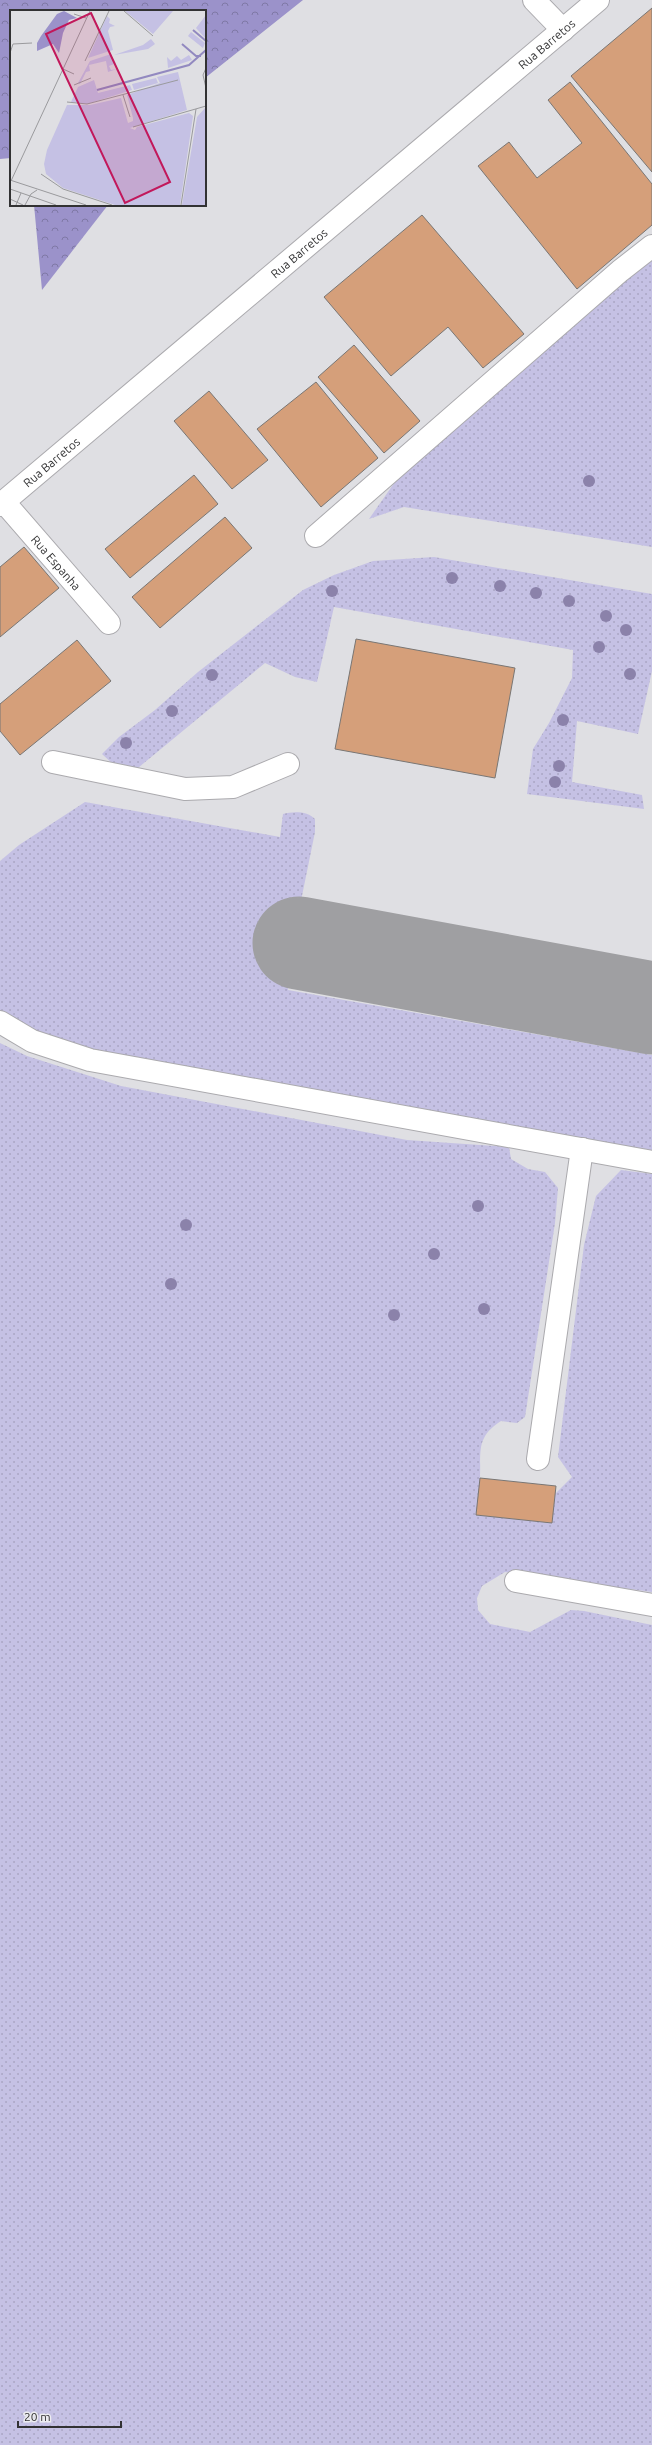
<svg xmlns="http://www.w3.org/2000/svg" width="652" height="2445" font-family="Ubuntu,sans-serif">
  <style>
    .grass { fill: url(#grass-dots) }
    .forest { fill: url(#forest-crowns) }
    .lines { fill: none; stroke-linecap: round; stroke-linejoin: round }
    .taxiway { stroke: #9f9fa2; stroke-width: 93 }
    .building { fill: #d59f7a; stroke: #797674 }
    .minor-casing { stroke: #abaaae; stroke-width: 24 }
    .minor { stroke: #fff; stroke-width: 22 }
    .tree { fill: #8b82aa }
    .labels { text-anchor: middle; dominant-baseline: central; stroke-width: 4; stroke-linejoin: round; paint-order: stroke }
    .street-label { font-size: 12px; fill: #323233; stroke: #ececf0 }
    .inset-river { fill: none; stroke: #9289c0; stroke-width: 2 }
    .inset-road { fill: none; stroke: #9a9a9d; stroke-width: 1 }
    .view { fill: #c2185b; fill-opacity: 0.15; stroke: #c2185b; stroke-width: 2 }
    .inset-edge { fill: none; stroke: #323233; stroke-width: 2 }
  </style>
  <defs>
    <pattern id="grass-dots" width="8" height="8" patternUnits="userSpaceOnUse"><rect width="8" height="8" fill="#c5c1e4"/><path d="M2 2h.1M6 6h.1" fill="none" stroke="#aaa6c4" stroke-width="1.8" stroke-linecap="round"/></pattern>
    <pattern id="forest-crowns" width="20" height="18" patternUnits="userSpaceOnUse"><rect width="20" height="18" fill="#9b92ca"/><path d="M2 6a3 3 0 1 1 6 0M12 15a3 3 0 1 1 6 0" fill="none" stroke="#7f78a5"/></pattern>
  </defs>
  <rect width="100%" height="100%" fill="#dfdfe3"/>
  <g class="grass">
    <path d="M652 246V547L404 507 369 519 423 442Z"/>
    <path d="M434 557 652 594V671L638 734 577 721 572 782 642 795 644 809 527 794 533 749 549 723 572 678 573 650 334 607 317 682 295 677 265 663 127 777 102 754 119 737 155 710 198 672 303 590 334 575 373 561Z"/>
    <path d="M85 802 280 837 283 814C293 811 308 811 315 819V832L292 945 288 990 652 1055V1161L90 1060 0 1022V861L19 845Z"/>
    <path d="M0 1043 27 1056 121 1086 407 1140 509 1147 511 1159 528 1169 545 1172 558 1188 555 1223 525 1417 517 1423 501 1421C476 1437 481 1451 480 1477 480 1490 478 1502 476 1515L552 1523 555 1494 572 1477 558 1457 584 1245 596 1196 621 1170 652 1174V1592L505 1572 482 1586 477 1598 478 1610 490 1624 530 1632 571 1610 584 1611 652 1625V2445H0Z"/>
  </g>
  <g class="forest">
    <path d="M0 0H303L205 78V11H11V158L0 159Z"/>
    <path d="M34 205H108L42 290Z"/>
  </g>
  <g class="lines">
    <path class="taxiway" d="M299 943 652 1008"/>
  </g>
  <g class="building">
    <path d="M652 8V172L571 76Z"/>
    <path d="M570 82 652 184V225L577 289 478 166 509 142 537 178 582 143 548 100Z"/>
    <path d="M422 215 524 334 483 368 448 327 391 376 324 297Z"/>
    <path d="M354 345 420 421 384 453 318 377Z"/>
    <path d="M316 382 378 458 321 507 257 429Z"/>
    <path d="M209 391 268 460 232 489 174 421Z"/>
    <path d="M194 475 218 504 130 578 105 549Z"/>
    <path d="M225 517 252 548 160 628 132 597Z"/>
    <path d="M24 547 59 588 0 637V567Z"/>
    <path d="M356 639 515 668 495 778 335 749Z"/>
    <path d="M77 640 111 681 20 755 0 731V704Z"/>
    <path d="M480 1478 556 1486 552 1523 476 1515Z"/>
  </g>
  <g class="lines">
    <g class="minor-casing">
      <g id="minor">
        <path d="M534 0 563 30"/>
        <path id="s1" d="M4 502 109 623"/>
        <path id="s2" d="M0 505 598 0"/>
        <path d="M316 536 620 271 652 246"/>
        <path d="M53 762 185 789 233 787 288 764"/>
        <path d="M0 1022 32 1041 90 1060 652 1162"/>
        <path d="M538 1459 582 1149"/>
        <path d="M516 1581 652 1605"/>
      </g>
    </g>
    <use href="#minor" class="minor"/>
  </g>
  <g class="tree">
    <circle cx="589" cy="481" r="6"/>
    <circle cx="452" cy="578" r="6"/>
    <circle cx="500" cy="586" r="6"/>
    <circle cx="332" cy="591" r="6"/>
    <circle cx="536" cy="593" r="6"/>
    <circle cx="569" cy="601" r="6"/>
    <circle cx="606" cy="616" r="6"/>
    <circle cx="626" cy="630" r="6"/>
    <circle cx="599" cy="647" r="6"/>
    <circle cx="630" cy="674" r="6"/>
    <circle cx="212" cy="675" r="6"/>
    <circle cx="172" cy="711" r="6"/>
    <circle cx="563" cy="720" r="6"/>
    <circle cx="126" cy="743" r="6"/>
    <circle cx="559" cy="766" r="6"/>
    <circle cx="555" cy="782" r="6"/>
    <circle cx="478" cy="1206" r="6"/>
    <circle cx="186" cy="1225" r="6"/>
    <circle cx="434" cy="1254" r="6"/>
    <circle cx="171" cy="1284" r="6"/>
    <circle cx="484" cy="1309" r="6"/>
    <circle cx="394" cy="1315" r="6"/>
  </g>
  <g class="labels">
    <g class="street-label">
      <text stroke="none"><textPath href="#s2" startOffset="715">Rua Barretos</textPath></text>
      <text stroke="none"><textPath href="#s2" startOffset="391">Rua Barretos</textPath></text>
      <text stroke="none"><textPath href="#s2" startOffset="67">Rua Barretos</textPath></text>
      <text stroke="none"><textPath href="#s1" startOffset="80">Rua Espanha</textPath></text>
    </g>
  </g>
  <g transform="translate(10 10)">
    <rect width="196" height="196" fill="#dfdfe3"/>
    <path d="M115 1H163L143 24ZM196 5V29L186 18ZM97 6 100 9 99 13 105 16 100 17 98 21 103 40 78 48ZM181 22 195 33 193 38 178 26ZM141 29 145 34 138 39 104 45 133 35ZM101 44 104 54 99 56 101 60 107 59 98 62 96 51 79 55 80 61 76 62 70 74 68 73 80 51ZM179 45 182 50 158 58 157 47 161 51 167 46 171 50ZM168 62 177 100 120 118 125 120 127 117 179 103 183 106 170 195H105L53 178 36 164 34 154 37 140 57 95H80L111 88 118 113 123 111V108L117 85 150 73 147 67ZM146 68 148 73 124 80 122 74ZM84 70 88 83 120 75 122 80 77 94 61 92 68 77ZM196 97V195H172L187 107Z" fill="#c5c1e4"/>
    <path d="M54 1 67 8 59 10 53 23 49 43 43 34 27 41V33L31 26 47 4Z" fill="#9b92ca"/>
    <path class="inset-river" d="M183 20 196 31M172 34 186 46H191M87 80 179 55 196 40"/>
    <path class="inset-road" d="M114 1 143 26M64 4 76 8M0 43 3 34 22 33M75 51 99 1M196 58 193 65 196 78M53 59 64 64M64 75 81 68M113 85 120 107M57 92 77 94 168 70M123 117 196 96M31 164 53 179 102 195M0 170 76 195M1 171 80 1M0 179 46 195M0 189 13 195M6 195 11 183M15 195 21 184 27 180M171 195 186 99"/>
    <path class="view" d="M81 3 160 172 115 193 36 24Z"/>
    <rect width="196" height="196" class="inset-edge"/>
  </g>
  <path d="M18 2421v6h103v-6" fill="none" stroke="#323233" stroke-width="2"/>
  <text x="24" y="2421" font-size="12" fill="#323233" stroke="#ececf0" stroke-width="3" paint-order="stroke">20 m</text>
</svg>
